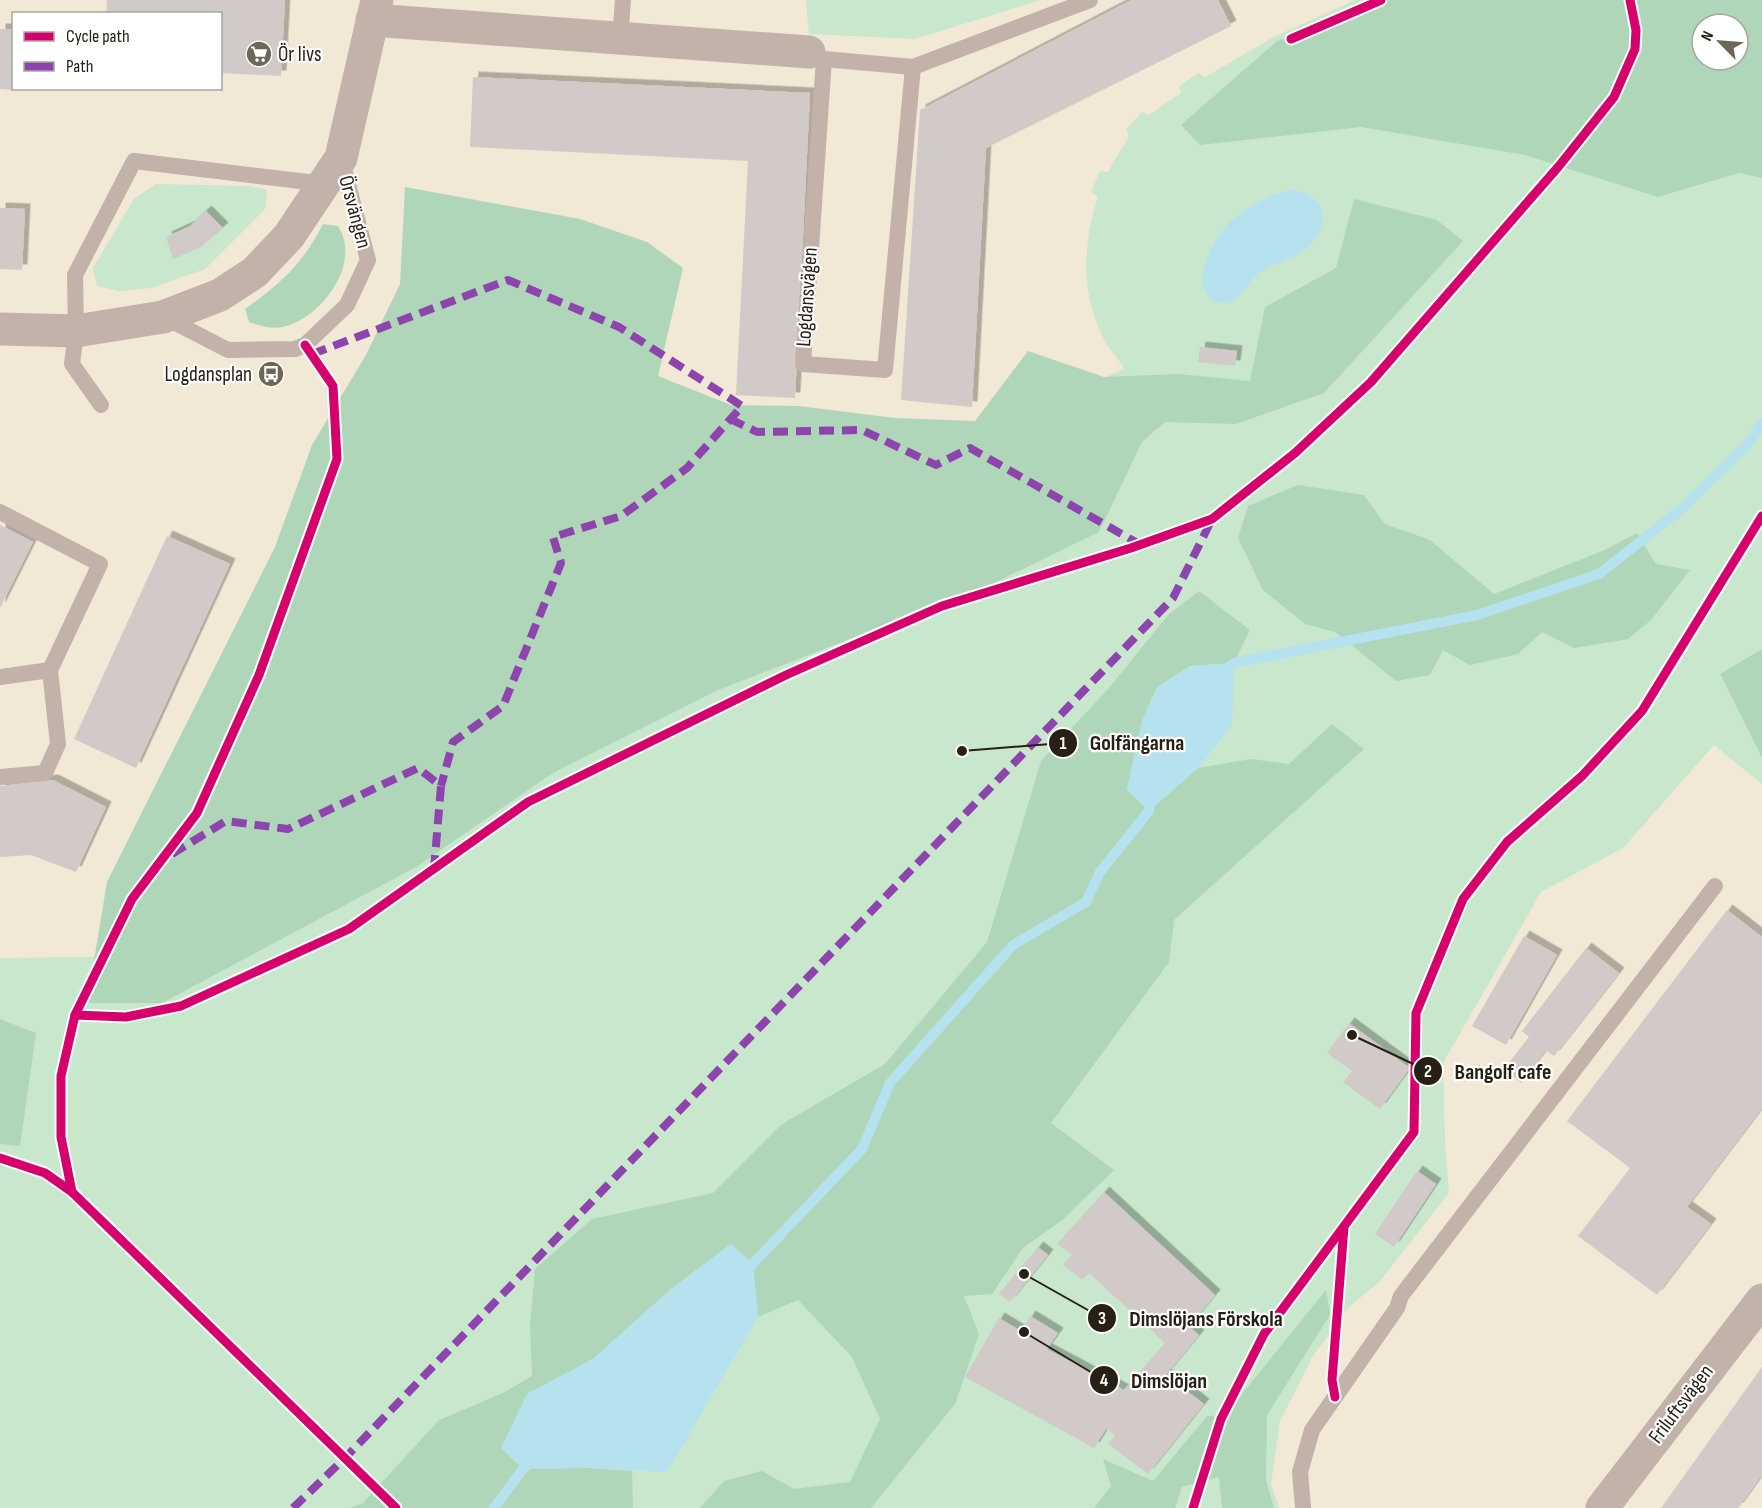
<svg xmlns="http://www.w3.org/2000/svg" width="1762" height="1508" font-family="'Sofia Sans Condensed',sans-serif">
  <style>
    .green { fill: #c8e7cc; fill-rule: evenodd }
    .forest { fill: #b0d6b9; fill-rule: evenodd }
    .water { fill: #b6e1ef }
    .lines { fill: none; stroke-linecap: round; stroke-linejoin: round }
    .stream { stroke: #b6e1ef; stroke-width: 10 }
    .building { fill: #d1cac8; filter: url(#shadow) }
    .service { stroke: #c3b2aa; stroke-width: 16 }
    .minor { stroke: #c3b2aa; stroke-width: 33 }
    .quiet { stroke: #8e44ad; stroke-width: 8; stroke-dasharray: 15 8; stroke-linecap: butt }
    .cycleway-casing { stroke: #fff; stroke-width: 13 }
    .cycleway { stroke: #d6006c; stroke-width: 9 }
    .labels { text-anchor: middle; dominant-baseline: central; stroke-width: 4.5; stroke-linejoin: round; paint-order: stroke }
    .poi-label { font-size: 21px; fill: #262114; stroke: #fff; text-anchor: start }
    .street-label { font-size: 21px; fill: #262114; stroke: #fff }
    .leader { fill: none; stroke: #262114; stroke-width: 2 }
    .callout-dot { fill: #262114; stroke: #fff; stroke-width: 2 }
    .mark-label { font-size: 18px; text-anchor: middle; font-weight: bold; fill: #fff }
    .callout-label { font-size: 22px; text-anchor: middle; font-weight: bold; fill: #262114; stroke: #fff; stroke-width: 4.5; stroke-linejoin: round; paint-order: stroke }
  </style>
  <defs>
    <filter id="shadow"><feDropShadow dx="5.5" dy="-5.5" stdDeviation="0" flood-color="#0004"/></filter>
  </defs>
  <rect width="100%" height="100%" fill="#f1e8d5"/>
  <g class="green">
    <path d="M806 0H1041L915 39 809 34Z"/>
    <path d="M1355 0H1762V649L1720 674 1762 758V784L1714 745 1623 848 1541 892 1443 1063 1445 1143 1449 1193 1380 1281 1349 1307 1313 1356 1280 1421 1271 1484 1279 1508H0V958L93 957 956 443 1124 369C1120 361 1113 353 1108 346 1080 299 1082 247 1098 197L1091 192 1100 171 1108 172 1129 136 1126 130 1142 112 1149 115 1181 93 1179 86 1199 73 1205 77 1272 38ZM1702 24H1738V60H1702Z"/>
    <path d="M156 184 250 186 267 190 265 209 205 269 151 288 119 291 97 286 93 268 134 199Z"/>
  </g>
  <g class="forest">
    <path d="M1370 0H1762V178L1739 173 1658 197 1525 155 1361 127 1200 145 1181 125 1276 42ZM1702 24H1738V60H1702Z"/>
    <path d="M405 187 580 219 647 242 683 268 658 376 731 405 799 406 895 418 975 421 1028 351 1104 377 1178 374 1250 381 1265 307 1336 268 1354 199 1437 220 1463 241 1324 393 1236 424 1165 422 1142 442 1099 532 992 584 718 690 553 773 416 867 162 1003H87L107 882 275 547 312 445 366 355 400 284Z"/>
    <path d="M323 224 338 226C363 263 320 320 282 327 270 329 261 326 249 322L245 309C281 283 302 265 323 224Z"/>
    <path d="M1298 485 1364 495 1385 524 1430 540 1494 594 1605 550 1637 533 1656 564 1690 570 1651 620 1628 639 1574 648 1542 632 1518 654 1470 665 1443 650 1430 675 1396 681 1335 632 1305 624 1263 590 1238 538 1248 506Z"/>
    <path d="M1199 591 1250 630 1234 663 1190 666 1142 720 1127 790 1150 810 1198 768 1251 759 1289 764 1332 724 1364 749 1174 920 1169 962 1051 1123 1114 1170 1061 1221 1023 1248 992 1294 964 1296 979 1334 955 1404 871 1508H700L724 1481 762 1471 794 1489 850 1482 880 1419 852 1357 798 1300 758 1317 753 1265 731 1244 671 1289 593 1359 527 1394 590 1468 632 1471 633 1508H350L363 1503 439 1420 503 1393 532 1376 530 1326 535 1269 592 1219 713 1193 782 1124 885 1064 987 942 1041 761 1109 688 1168 615Z"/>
    <path d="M1762 649V758L1720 674Z"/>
    <path d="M0 1019 36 1033 20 1146 0 1144Z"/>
    <path d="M1326 1290 1330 1315 1267 1415 1266 1480 1274 1508H1222L1219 1477 1182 1487 1175 1508H1094L1111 1486 1103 1459 1153 1481 1207 1416 1225 1415Z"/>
  </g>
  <g class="water">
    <path d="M1293 189C1310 194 1319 199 1324 217 1315 253 1296 256 1266 268 1249 276 1244 297 1231 302 1225 305 1218 303 1213 300 1187 284 1216 234 1232 220 1250 204 1270 195 1293 189Z"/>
    <path d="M1234 663 1232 725 1198 768 1149 811 1127 790 1142 720 1157 687 1190 666Z"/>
    <path d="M731 1244 753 1265 758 1317 667 1472 590 1468 523 1469 501 1448 527 1394 593 1359 671 1289Z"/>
  </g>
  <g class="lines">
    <g class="stream">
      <path d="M1224 671 1234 663 1477 615 1599 574 1679 511 1747 445 1762 423"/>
      <path d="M743 1274 862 1149 890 1083 1013 945 1086 902 1100 872 1149 811 1151 798"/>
      <path d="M494 1508 523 1469 534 1460"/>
    </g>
  </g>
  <g class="building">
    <path d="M107 0H285L281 76 220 73V14H106Z"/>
    <path d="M1131 0H1218L1231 26 986 148 972 407 901 400 920 110Z"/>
    <path d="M0 29H14V90L0 89Z"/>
    <path d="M473 77 810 93 795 398 736 395 748 161 470 147Z"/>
    <path d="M0 208 25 209 22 270 0 269Z"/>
    <path d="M206 211 223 228 201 247 173 259 166 237 190 226Z"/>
    <path d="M1200 347 1237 351 1235 366 1198 362Z"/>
    <path d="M0 525 33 542 0 608Z"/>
    <path d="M167 536 230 564 136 768 74 739Z"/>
    <path d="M53 780 106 807 76 872 31 855 0 857V786Z"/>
    <path d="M1727 910 1762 937V1108L1687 1207 1711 1224 1657 1295 1578 1236 1630 1168 1567 1121Z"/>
    <path d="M1524 936 1557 955 1506 1045 1472 1026Z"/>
    <path d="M1586 948 1619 973 1554 1056 1546 1050 1521 1083 1504 1069 1529 1037 1522 1031Z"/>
    <path d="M1349 1023 1410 1068 1380 1109 1343 1082 1352 1071 1327 1053Z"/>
    <path d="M1417 1171 1436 1184 1394 1247 1375 1234Z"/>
    <path d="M1104 1192 1215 1295 1189 1327 1199 1335 1166 1375 1204 1404 1148 1474 1108 1444 1115 1435 1106 1429 1094 1448 965 1377 999 1318 1021 1331 1030 1316 1058 1333 1047 1349 1124 1390 1165 1343 1089 1273 1082 1280 1063 1265 1072 1255 1057 1244Z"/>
    <path d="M1038 1247 1048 1255 1010 1302 999 1294Z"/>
    <path d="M1762 1367V1475L1738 1508H1661Z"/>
  </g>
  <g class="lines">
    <g class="service">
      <path d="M620 39 623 0"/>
      <path d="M816 55 824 59 913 67 1090 0"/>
      <path d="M824 59 803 364 885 370 913 67"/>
      <path d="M164 317 228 350 295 349 305 345 347 305 368 260 341 158"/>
      <path d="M101 405 72 364 76 331 75 275 134 161 325 184"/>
      <path d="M0 512 100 564 50 670 58 744 45 773 0 777"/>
      <path d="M0 677 50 670"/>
      <path d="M1303 1508 1300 1472 1312 1430 1397 1308 1401 1296 1715 886"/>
    </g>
    <g class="minor">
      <path d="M372 20 809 52"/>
      <path d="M0 329 76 331 163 317 220 295 255 272 289 236 341 158 377 0"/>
      <path d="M1602 1508 1762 1300"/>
    </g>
    <g class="quiet">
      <path d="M312 354 508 280 619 327 742 406 687 468 621 516 553 537 561 563 503 706 453 742 441 786"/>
      <path d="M730 419 757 432 862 430 936 465 970 448 1141 545"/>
      <path d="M172 854 226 821 288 829 418 768 441 786 434 869"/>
      <path d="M293 1508 344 1459 1173 598 1212 519"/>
    </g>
    <g class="cycleway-casing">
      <g id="cycleway">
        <path d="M1291 39 1381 0"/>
        <path d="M75 1015 126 1017 181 1006 349 929 528 802 786 675 942 606 1131 548 1212 519 1295 453 1371 382 1559 166 1614 97 1635 49 1636 30 1630 0"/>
        <path d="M0 1158 45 1173 72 1192 396 1508"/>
        <path d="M72 1192 61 1137V1076L75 1015 132 899 197 813 259 675 337 459 333 386 305 345"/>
        <path d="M1335 1397 1332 1380 1344 1227"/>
        <path d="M1193 1508 1221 1419 1264 1334 1414 1132 1416 1013 1463 899 1507 842 1582 776 1642 711 1762 516"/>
      </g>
    </g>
    <use href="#cycleway" class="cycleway"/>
  </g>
  <defs>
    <g id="supermarket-disc" transform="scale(1.35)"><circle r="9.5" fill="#6d6758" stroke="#fff"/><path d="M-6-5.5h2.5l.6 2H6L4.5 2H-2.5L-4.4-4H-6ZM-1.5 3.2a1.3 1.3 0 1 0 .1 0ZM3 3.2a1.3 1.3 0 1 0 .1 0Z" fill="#fff"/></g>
    <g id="bus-disc" transform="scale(1.35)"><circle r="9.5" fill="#6d6758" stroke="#fff"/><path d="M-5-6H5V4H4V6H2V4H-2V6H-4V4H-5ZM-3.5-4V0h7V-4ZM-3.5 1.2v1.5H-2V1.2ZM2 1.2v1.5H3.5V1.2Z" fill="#fff"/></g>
  </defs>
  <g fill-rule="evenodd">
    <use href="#supermarket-disc" x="259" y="54"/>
    <use href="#bus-disc" x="271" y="374"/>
  </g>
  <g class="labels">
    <g class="poi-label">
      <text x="278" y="54">Ör livs</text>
      <text x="252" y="374" text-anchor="end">Logdansplan</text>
    </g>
    <g class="street-label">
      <text transform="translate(355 212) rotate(75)">Örsvängen</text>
      <text transform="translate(807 297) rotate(-86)">Logdansvägen</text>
      <text transform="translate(1681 1404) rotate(-53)">Friluftsvägen</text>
    </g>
  </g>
  <path class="leader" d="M962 751L1063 743M1352 1035L1428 1071M1024 1274L1102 1318M1024 1332L1104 1380"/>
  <g class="callout-dot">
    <circle cx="962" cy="751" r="6"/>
    <circle cx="1352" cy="1035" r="6"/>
    <circle cx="1024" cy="1274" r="6"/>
    <circle cx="1024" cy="1332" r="6"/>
    <circle cx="1063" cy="743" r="15"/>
    <circle cx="1428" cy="1071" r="15"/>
    <circle cx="1102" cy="1318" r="15"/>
    <circle cx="1104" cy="1380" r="15"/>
  </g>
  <g class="mark-label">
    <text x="1063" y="749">1</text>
    <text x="1428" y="1077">2</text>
    <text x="1102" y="1324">3</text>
    <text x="1104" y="1386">4</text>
  </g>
  <g class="callout-label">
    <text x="1137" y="750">Golfängarna</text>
    <text x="1503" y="1079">Bangolf cafe</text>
    <text x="1206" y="1326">Dimslöjans Förskola</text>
    <text x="1169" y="1388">Dimslöjan</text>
  </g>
  <rect x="12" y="12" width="210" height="78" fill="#ffffff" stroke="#a8a6a1" stroke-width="1.5"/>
  <rect x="24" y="32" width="30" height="9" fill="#d6006c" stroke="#a8a6a1" stroke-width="1.5"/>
  <text x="66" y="42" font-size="18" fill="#262114">Cycle path</text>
  <rect x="24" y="62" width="30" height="9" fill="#8e44ad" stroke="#a8a6a1" stroke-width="1.5"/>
  <text x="66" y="72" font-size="18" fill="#262114">Path</text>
  <g transform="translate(1720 42) rotate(295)"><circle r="28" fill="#ffffff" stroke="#a8a6a1" stroke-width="1.5"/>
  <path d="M0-4.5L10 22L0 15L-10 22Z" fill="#6d6758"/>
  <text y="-9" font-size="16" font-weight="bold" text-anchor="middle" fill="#262114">N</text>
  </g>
</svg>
